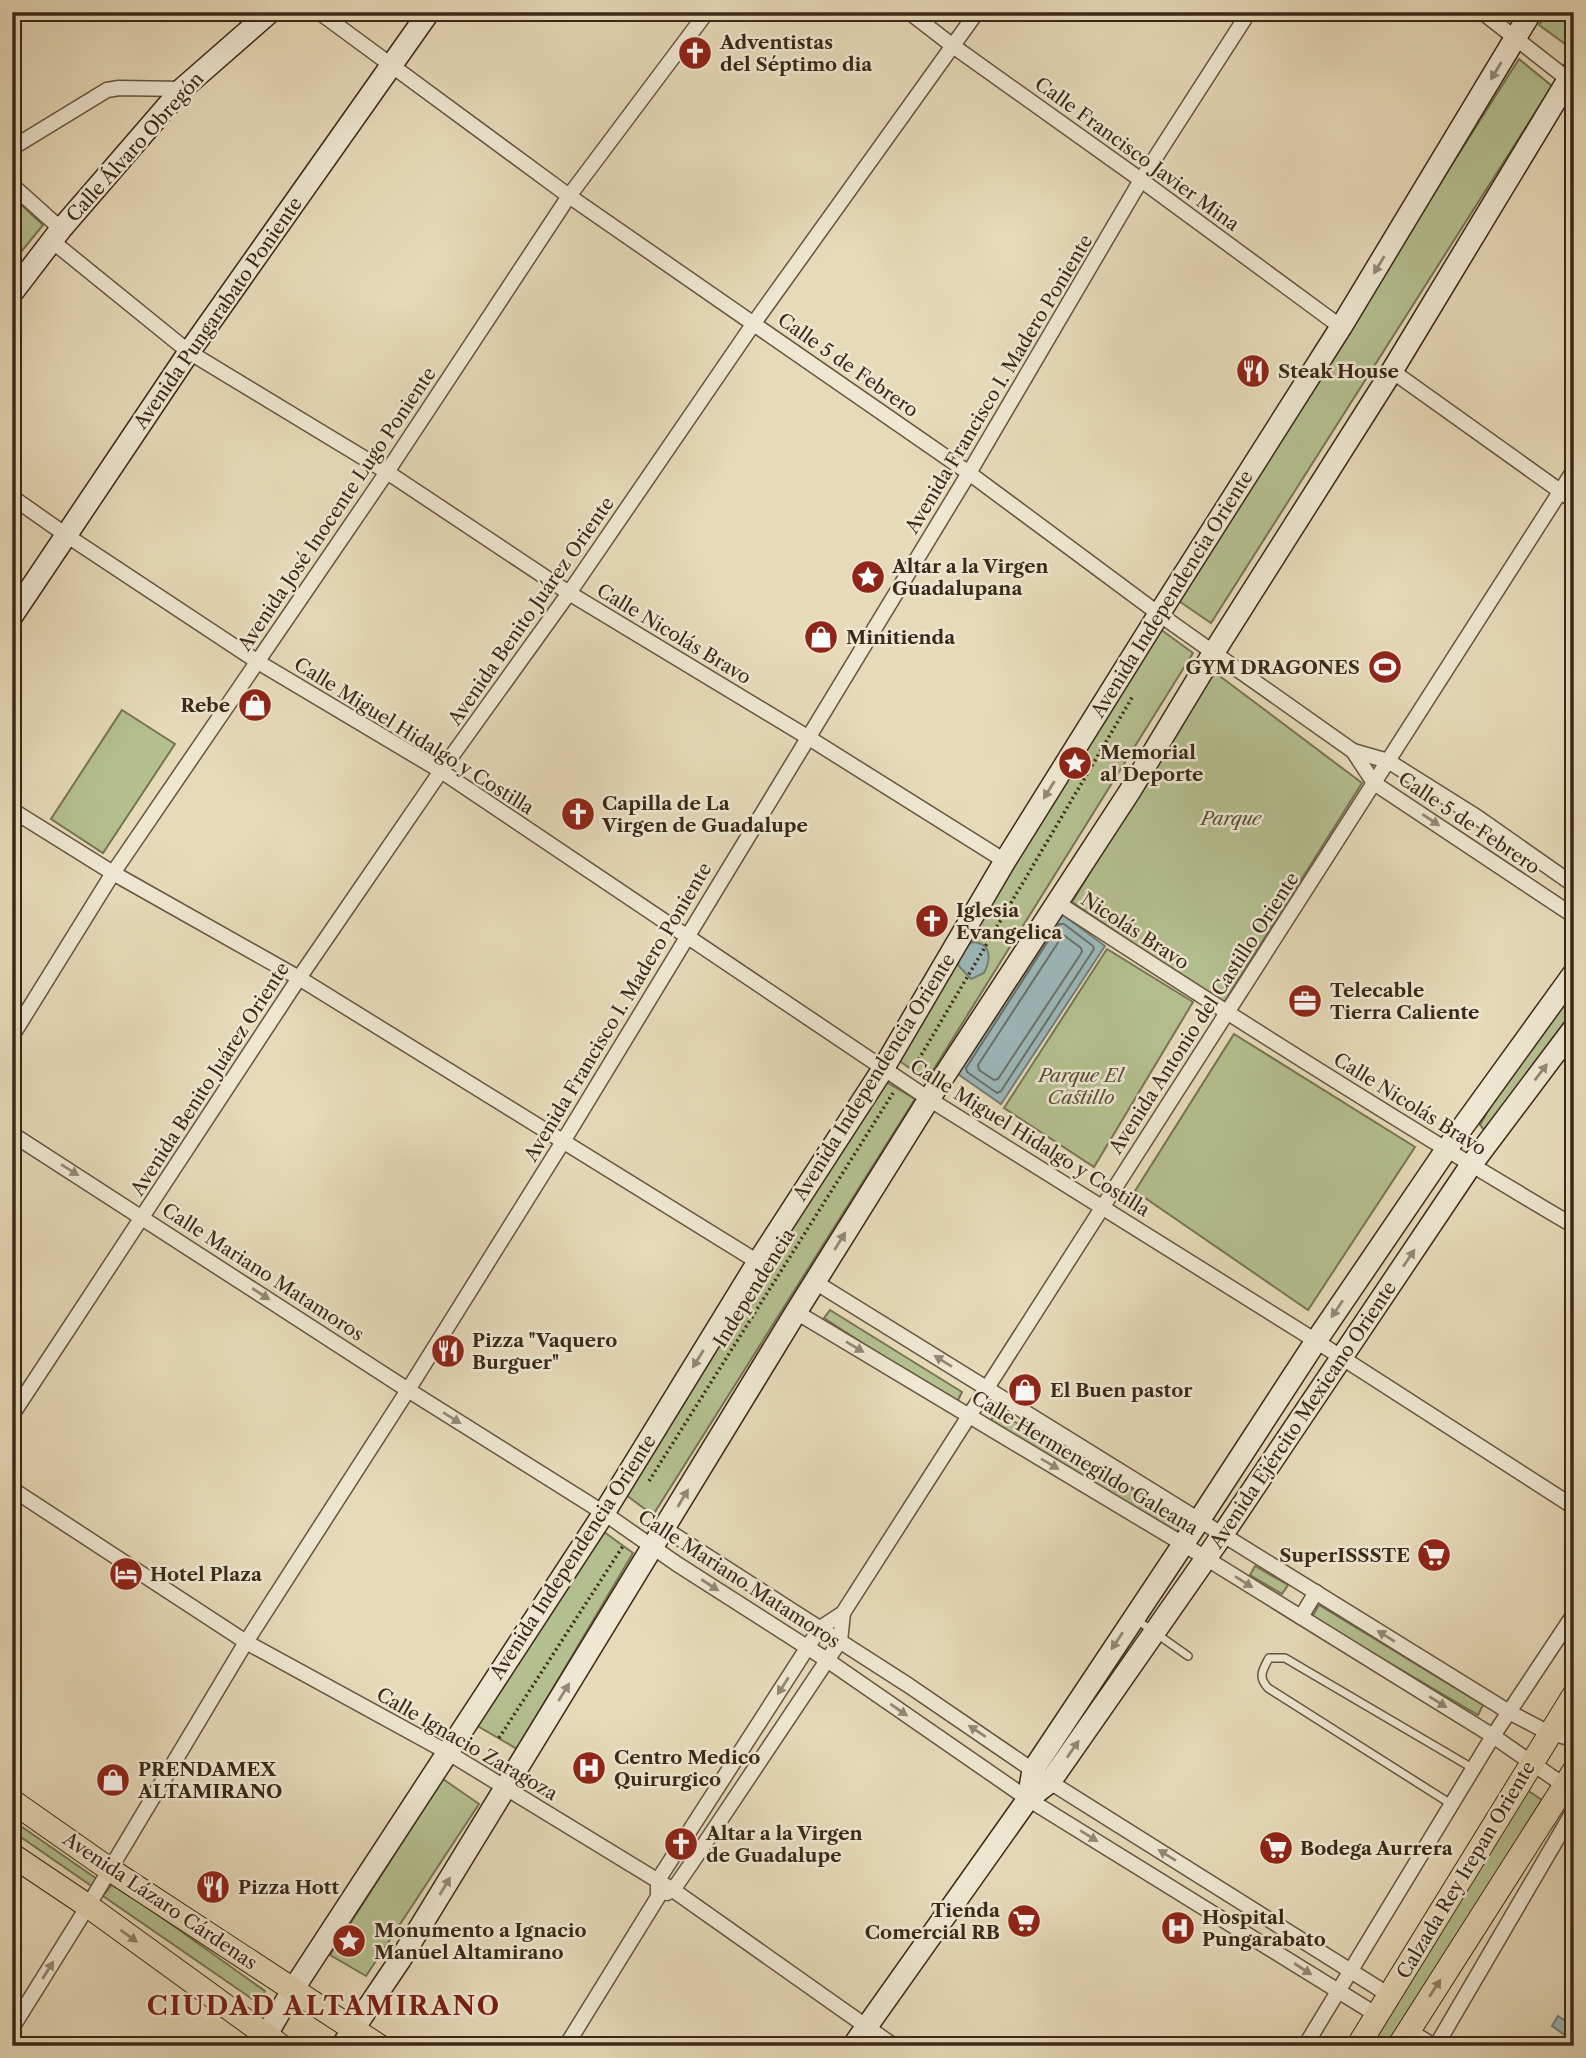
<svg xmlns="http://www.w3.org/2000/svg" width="1586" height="2058" font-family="'Libre Caslon Text',serif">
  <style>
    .green { fill: #b4c090; stroke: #777454; stroke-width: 2 }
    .water { fill: #9bb8ba; stroke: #747e79; stroke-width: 2 }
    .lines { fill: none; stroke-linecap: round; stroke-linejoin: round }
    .shore { stroke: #6a7069; stroke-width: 2 }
    .lane-casing { stroke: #655440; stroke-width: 10 }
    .street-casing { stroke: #655440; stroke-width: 17 }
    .secondary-casing { stroke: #3a2818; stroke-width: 24 }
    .primary-casing { stroke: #3a2818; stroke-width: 25 }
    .path { stroke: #3a2818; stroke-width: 3.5; stroke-dasharray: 2 3.5; stroke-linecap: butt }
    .lane { stroke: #efe7d2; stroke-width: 7 }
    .street { stroke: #efe7d2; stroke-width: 14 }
    .secondary { stroke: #efe7d2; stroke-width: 21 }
    .primary { stroke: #e7dab9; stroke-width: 23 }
    .oneway { fill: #948875 }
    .oneway2 { fill: #908168 }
    .labels { text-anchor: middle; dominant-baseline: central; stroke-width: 5; stroke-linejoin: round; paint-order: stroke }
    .poi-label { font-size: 19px; font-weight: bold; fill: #3a2818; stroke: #efe7d2; text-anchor: start }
    .street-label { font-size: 19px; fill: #3a2818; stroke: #efe7d2 }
    .park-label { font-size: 19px; font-style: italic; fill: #584e36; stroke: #efe7d2 }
    .district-label { font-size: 26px; font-weight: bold; letter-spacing: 2px; fill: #7a1f14; stroke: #efe7d2 }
  </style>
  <rect width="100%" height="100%" fill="#e7dab9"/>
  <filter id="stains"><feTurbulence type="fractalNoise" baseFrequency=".00286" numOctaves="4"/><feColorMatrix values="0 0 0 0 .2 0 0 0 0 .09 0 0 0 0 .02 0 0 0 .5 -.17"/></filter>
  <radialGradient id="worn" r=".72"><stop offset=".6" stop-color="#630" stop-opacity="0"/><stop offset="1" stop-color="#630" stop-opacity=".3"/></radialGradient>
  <g class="green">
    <path d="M1547 12H1574V38L1568 46 1539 25Z"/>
    <path d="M1519 59 1552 86 1211 623 1176 599Z"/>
    <path d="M12 196 43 225 12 263Z"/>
    <path d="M1156 626 1193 653 927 1080 895 1058Z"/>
    <path d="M1213 671 1362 783 1223 1004 1072 902Z"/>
    <path d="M122 710 175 744 103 853 51 819Z"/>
    <path d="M1107 949 1193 1002 1094 1167 1004 1108Z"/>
    <path d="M1574 980V1018L1485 1131 1480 1125 1506 1079Z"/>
    <path d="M1234 1034 1415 1147 1308 1310 1135 1191Z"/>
    <path d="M883 1080 915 1099 653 1515 622 1492Z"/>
    <path d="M830 1310 962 1392 956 1404 824 1318Z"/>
    <path d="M996 1411 1185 1520 1177 1532 989 1424Z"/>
    <path d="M600 1529 633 1553 517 1749 474 1724Z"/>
    <path d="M1255 1566 1288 1585 1282 1594 1250 1575Z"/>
    <path d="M1319 1605 1483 1705 1478 1715 1312 1617Z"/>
    <path d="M443 1779 479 1804 366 1976 330 1955Z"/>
    <path d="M1527 1790 1542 1800 1388 2046H1371Z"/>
    <path d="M12 1820 97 1879 93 1887 12 1831Z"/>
    <path d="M113 1883 265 1991 258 2003 103 1896Z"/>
  </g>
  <g class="water">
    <path d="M1059 912 1105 946 1001 1104 955 1072Z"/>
    <path d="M973 942C992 943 991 960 984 973L971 979 958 965C959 957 965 945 973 942Z"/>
    <path d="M1558 2016 1574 2026 1573 2041 1552 2026Z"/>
  </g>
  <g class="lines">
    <g class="shore">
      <path d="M1059 924H1064L1093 946 1094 949 1001 1091 997 1093 967 1072 966 1068Z"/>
      <path d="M1065 936 1081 948 1082 952 998 1079 994 1080 979 1070 978 1065 1061 938Z"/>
    </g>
    <g class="lane-casing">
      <g id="lane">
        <path d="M1137 1620 1188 1656"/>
        <path d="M1451 1804 1268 1688C1258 1677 1262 1671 1269 1658H1285L1474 1769"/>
      </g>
    </g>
    <g class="street-casing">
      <g id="street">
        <path d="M319 12 569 196 969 473 1159 614 1353 751 1374 783 1574 916"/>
        <path d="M909 12 953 46 1141 180 1341 327"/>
        <path d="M1482 12 1574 84"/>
        <path d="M12 148 107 90 119 88 182 89"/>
        <path d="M12 185 61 229"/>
        <path d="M52 241 189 352 387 472 569 593 809 738 1005 861"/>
        <path d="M1392 371 1574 501"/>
        <path d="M12 497 66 535 258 662 441 771 929 1099 1316 1341 1574 1507"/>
        <path d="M1353 751 1388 761 1477 817 1574 885"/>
        <path d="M12 810 113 873 299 978 758 1262"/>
        <path d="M1058 903C1228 1014 1399 1123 1574 1226"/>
        <path d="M12 1036 113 873 387 472 569 196 707 12"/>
        <path d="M12 1134 408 1390 604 1513 677 1564 827 1660 1028 1799 1377 2015"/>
        <path d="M815 1282 1509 1712 1549 1733 1574 1739"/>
        <path d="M796 1312 1183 1544 1493 1736 1565 1786"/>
        <path d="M12 1415 299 978 441 771 569 593 754 323 977 12"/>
        <path d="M12 1489 246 1642 447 1752 673 1890 894 2046"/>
        <path d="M665 1529 908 1685 1050 1782 1389 1995"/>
        <path d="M1301 1617 1316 1592"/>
        <path d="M667 1893 673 1890 691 1864 840 1641 843 1613"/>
        <path d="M12 2028 88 1906 246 1642 408 1390 564 1140 969 473 1141 180 1249 12"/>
        <path d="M1408 2030 1434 2046"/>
        <path d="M566 2046 658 1897V1880L820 1628 843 1613 1574 470"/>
        <path d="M1305 2046 1493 1736 1574 1614"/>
        <path d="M1436 2046 1574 1810"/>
      </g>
    </g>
    <g class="secondary-casing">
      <g id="secondary">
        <path d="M12 293 61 229 182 89 270 12"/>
        <path d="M12 616 189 352 429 12"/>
        <path d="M1028 1799 1050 1782 1223 1534 1471 1165 1574 1028"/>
        <path d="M260 2046 292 1991 604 1513 758 1262 883 1069 1005 861 1159 614 1341 327 1531 12"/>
        <path d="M342 2046 400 1960 796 1312 929 1099 1130 791 1214 652 1392 371 1574 70"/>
        <path d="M853 2046 1028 1799 1033 1770 1200 1519 1316 1341 1446 1150 1574 973"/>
      </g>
    </g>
    <g class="primary-casing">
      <g id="primary">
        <path d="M12 1801 109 1869 379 2046"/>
        <path d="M12 1855 88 1906 281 2046"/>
        <path d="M1358 2046 1574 1695"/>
        <path d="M1399 2046 1574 1771"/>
      </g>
    </g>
    <g class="path">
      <path d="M913 1069 1133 696"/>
      <path d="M649 1481 893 1093"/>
      <path d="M499 1738 623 1546"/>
    </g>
    <use href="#lane" class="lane"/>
    <use href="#street" class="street"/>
    <use href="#secondary" class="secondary"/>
    <use href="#primary" class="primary"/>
  </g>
  <defs><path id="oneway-solid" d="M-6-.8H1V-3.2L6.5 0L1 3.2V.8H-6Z" transform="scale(1.75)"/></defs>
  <g class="oneway">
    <use href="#oneway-solid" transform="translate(1496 71) rotate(121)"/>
    <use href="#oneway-solid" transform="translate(1379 265) rotate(121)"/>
    <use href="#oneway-solid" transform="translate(1049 790) rotate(122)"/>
    <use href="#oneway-solid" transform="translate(1431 820) rotate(34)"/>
    <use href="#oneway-solid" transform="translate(1541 1072) rotate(-53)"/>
    <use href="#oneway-solid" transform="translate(70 1170) rotate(32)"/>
    <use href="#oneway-solid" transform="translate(840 1241) rotate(-58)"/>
    <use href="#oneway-solid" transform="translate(1409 1258) rotate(-56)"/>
    <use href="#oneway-solid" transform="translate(261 1294) rotate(33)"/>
    <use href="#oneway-solid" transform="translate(1337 1309) rotate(124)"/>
    <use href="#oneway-solid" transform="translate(855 1347) rotate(31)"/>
    <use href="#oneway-solid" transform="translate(698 1359) rotate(122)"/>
    <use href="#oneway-solid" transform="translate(943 1361) rotate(-148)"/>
    <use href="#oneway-solid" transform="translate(452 1418) rotate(32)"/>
    <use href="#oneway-solid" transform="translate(1050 1464) rotate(31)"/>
    <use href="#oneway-solid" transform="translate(683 1498) rotate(-59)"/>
    <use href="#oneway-solid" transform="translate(1244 1582) rotate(32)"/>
    <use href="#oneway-solid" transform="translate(710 1585) rotate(33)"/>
    <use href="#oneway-solid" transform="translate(1386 1636) rotate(-148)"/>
    <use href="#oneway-solid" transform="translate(1117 1641) rotate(124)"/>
    <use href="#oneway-solid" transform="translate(783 1686) rotate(123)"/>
    <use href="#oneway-solid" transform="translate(564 1692) rotate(-58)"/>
    <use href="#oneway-solid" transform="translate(1438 1702) rotate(32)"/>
    <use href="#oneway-solid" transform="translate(899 1710) rotate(35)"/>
    <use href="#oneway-solid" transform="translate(977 1731) rotate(-146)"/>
    <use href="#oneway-solid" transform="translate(1073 1749) rotate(-55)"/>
    <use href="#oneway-solid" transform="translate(1089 1836) rotate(32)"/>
    <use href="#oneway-solid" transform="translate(1167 1855) rotate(-148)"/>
    <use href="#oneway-solid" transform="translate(445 1886) rotate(-59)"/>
    <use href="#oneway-solid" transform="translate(1303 1969) rotate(33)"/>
    <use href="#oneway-solid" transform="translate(48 1970) rotate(-58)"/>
  </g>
  <g class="oneway2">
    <use href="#oneway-solid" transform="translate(129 1936) rotate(36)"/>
    <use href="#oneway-solid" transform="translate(1435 1988) rotate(-57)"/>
  </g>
  <defs>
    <g id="church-disc" transform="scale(1.75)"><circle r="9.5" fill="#8f2418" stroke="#efe7d2"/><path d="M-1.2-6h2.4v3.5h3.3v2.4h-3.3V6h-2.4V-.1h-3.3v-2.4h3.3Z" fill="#fff"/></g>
    <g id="restaurant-disc" transform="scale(1.75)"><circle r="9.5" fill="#8f2418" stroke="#efe7d2"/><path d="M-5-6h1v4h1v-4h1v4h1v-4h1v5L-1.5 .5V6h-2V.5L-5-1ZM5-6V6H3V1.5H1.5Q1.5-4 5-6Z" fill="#fff"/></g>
    <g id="sight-disc" transform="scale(1.75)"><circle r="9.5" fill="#8f2418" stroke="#efe7d2"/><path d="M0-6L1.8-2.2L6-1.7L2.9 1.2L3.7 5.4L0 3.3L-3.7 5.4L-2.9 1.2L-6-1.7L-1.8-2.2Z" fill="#fff"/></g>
    <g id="shop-disc" transform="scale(1.75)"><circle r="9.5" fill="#8f2418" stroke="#efe7d2"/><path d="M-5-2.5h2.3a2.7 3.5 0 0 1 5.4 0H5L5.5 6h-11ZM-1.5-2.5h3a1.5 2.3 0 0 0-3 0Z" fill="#fff"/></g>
    <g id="stadium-disc" transform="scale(1.75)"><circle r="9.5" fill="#8f2418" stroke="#efe7d2"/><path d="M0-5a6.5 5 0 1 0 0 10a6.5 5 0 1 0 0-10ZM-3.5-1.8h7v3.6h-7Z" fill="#fff"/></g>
    <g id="office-disc" transform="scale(1.75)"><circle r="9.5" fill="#8f2418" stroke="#efe7d2"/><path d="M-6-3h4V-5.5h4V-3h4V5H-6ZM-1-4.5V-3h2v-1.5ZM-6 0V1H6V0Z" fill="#fff"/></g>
    <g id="supermarket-disc" transform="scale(1.75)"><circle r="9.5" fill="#8f2418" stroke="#efe7d2"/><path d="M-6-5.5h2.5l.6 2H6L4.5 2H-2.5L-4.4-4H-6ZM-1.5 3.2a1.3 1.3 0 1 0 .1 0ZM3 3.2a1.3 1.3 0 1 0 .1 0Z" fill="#fff"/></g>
    <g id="hotel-disc" transform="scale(1.75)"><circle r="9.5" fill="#8f2418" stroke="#efe7d2"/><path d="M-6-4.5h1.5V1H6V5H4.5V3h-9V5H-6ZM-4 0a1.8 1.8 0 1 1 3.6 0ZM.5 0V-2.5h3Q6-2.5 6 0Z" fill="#fff"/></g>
    <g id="hospital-disc" transform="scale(1.75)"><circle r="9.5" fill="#8f2418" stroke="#efe7d2"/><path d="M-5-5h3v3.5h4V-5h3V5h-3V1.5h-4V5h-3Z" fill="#fff"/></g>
  </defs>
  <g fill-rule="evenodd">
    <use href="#church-disc" x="695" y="53"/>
    <use href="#restaurant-disc" x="1253" y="371"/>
    <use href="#sight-disc" x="868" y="577"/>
    <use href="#shop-disc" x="821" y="637"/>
    <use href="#stadium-disc" x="1385" y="667"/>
    <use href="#shop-disc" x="255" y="705"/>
    <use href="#sight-disc" x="1075" y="763"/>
    <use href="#church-disc" x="578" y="814"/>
    <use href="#church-disc" x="932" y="921"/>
    <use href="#office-disc" x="1305" y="1001"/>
    <use href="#restaurant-disc" x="448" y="1351"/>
    <use href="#shop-disc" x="1025" y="1390"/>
    <use href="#supermarket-disc" x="1434" y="1555"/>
    <use href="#hotel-disc" x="126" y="1574"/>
    <use href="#hospital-disc" x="589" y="1768"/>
    <use href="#shop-disc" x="113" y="1780"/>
    <use href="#church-disc" x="681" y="1844"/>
    <use href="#supermarket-disc" x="1276" y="1848"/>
    <use href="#restaurant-disc" x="213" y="1887"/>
    <use href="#supermarket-disc" x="1024" y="1921"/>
    <use href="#hospital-disc" x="1178" y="1928"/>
    <use href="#sight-disc" x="349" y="1941"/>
  </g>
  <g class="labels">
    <g class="poi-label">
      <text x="720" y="42">Adventistas<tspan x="720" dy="22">del Séptimo dia</tspan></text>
      <text x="1278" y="371">Steak House</text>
      <text x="892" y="566">Altar a la Virgen<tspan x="892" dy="22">Guadalupana</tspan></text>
      <text x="846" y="637">Minitienda</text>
      <text x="1360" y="667" text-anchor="end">GYM DRAGONES</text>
      <text x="230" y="705" text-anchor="end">Rebe</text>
      <text x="1100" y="752">Memorial<tspan x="1100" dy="22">al Deporte</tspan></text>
      <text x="602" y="803">Capilla de La<tspan x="602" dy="22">Virgen de Guadalupe</tspan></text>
      <text x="956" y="910">Iglesia<tspan x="956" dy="22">Evangelica</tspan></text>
      <text x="1330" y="990">Telecable<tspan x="1330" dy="22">Tierra Caliente</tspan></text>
      <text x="472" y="1340">Pizza "Vaquero<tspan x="472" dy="22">Burguer"</tspan></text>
      <text x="1050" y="1390">El Buen pastor</text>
      <text x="1410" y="1555" text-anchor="end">SuperISSSTE</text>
      <text x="150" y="1574">Hotel Plaza</text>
      <text x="614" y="1757">Centro Medico<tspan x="614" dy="22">Quirurgico</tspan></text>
      <text x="138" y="1769">PRENDAMEX<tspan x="138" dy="22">ALTAMIRANO</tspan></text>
      <text x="706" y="1833">Altar a la Virgen<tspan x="706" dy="22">de Guadalupe</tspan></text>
      <text x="1300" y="1848">Bodega Aurrera</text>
      <text x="238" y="1887">Pizza Hott</text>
      <text x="1000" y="1910" text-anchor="end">Tienda<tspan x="1000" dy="22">Comercial RB</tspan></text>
      <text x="1202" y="1917">Hospital<tspan x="1202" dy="22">Pungarabato</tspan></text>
      <text x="374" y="1930">Monumento a Ignacio<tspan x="374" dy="22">Manuel Altamirano</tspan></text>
    </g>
    <g class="street-label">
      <text transform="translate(135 147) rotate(-48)">Calle Álvaro Obregón</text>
      <text transform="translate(1137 154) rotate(36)">Calle Francisco Javier Mina</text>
      <text transform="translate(218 313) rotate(-55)">Avenida Pungarabato Poniente</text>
      <text transform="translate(848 365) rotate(35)">Calle 5 de Febrero</text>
      <text transform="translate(999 384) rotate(-59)">Avenida Francisco I. Madero Poniente</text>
      <text transform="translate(337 509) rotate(-56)">Avenida José Inocente Lugo Poniente</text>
      <text transform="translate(1172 594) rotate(-58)">Avenida Independencia Oriente</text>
      <text transform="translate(531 611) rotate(-55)">Avenida Benito Juárez Oriente</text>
      <text transform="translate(674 634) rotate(31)">Calle Nicolás Bravo</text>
      <text transform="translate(414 736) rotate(32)">Calle Miguel Hidalgo y Costilla</text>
      <text transform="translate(1469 823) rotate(34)">Calle 5 de Febrero</text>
      <text transform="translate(1135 931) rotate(33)">Nicolás Bravo</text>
      <text transform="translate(618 1012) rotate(-59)">Avenida Francisco I. Madero Poniente</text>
      <text transform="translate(1204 1013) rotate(-57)">Avenida Antonio del Castillo Oriente</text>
      <text transform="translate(874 1077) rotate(-58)">Avenida Independencia Oriente</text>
      <text transform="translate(210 1079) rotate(-57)">Avenida Benito Juárez Oriente</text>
      <text transform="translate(1410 1104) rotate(32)">Calle Nicolás Bravo</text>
      <text transform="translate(1030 1138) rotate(32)">Calle Miguel Hidalgo y Costilla</text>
      <text transform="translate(263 1272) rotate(33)">Calle Mariano Matamoros</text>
      <text transform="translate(754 1288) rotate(-58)">Independencia</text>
      <text transform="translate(1303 1415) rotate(-56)">Avenida Ejército Mexicano Oriente</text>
      <text transform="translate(1085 1463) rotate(31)">Calle Hermenegildo Galeana</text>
      <text transform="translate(573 1557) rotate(-57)">Avenida Independencia Oriente</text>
      <text transform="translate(739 1579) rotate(33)">Calle Mariano Matamoros</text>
      <text transform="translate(467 1744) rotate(30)">Calle Ignacio Zaragoza</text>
      <text transform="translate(1466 1870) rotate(-59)">Calzada Rey Irepan Oriente</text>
      <text transform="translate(160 1901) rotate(34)">Avenida Lázaro Cárdenas</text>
    </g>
    <g class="park-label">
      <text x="1231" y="818">Parque</text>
      <text x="1081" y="1075">Parque El<tspan x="1081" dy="22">Castillo</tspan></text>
    </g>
    <g class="district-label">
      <text x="324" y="2006">CIUDAD ALTAMIRANO</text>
    </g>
  </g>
  <rect width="1586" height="2058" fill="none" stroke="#e7dab9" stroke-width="42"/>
  <rect x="14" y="14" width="1558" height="2030" fill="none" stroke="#3a2818" stroke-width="3.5"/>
  <rect x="21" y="21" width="1544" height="2016" fill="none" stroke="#3a2818" stroke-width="2"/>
  <rect width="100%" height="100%" filter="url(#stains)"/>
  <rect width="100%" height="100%" fill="url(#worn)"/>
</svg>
